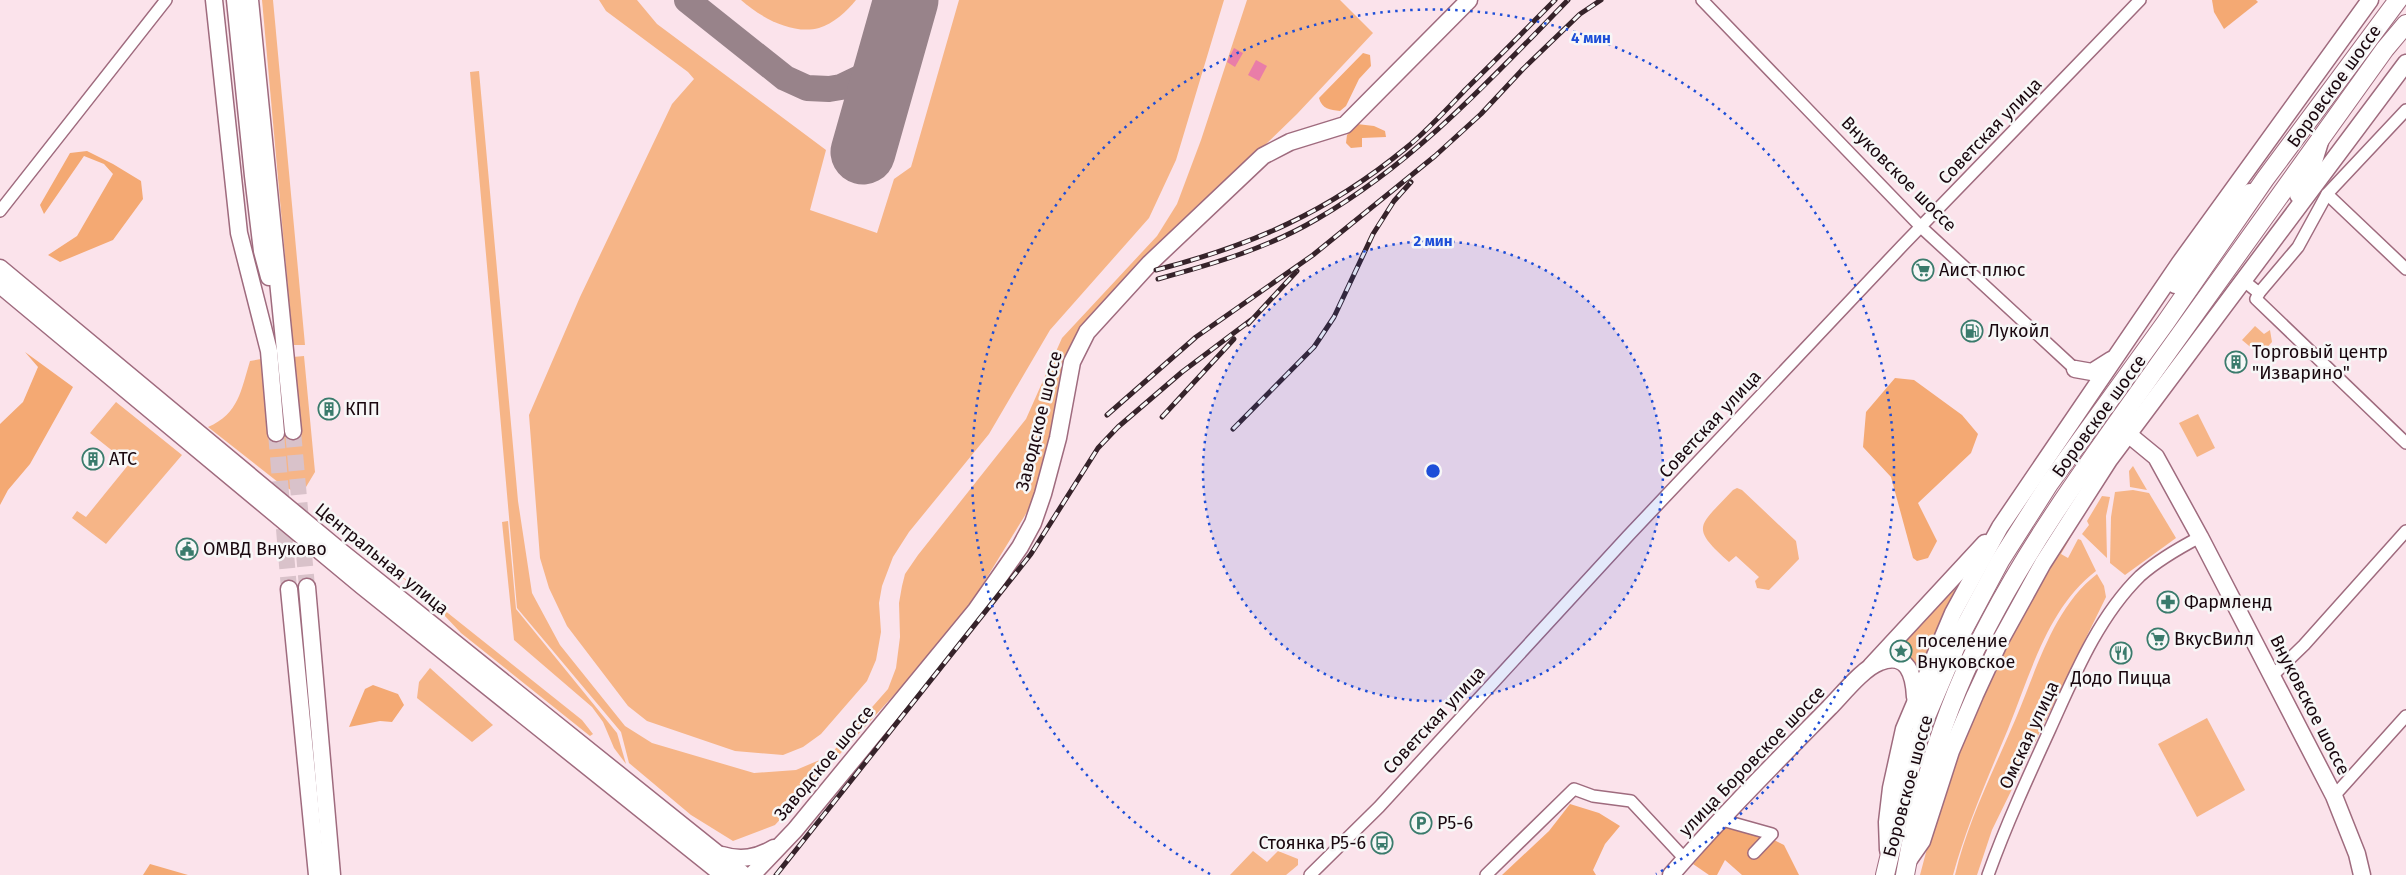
<svg xmlns="http://www.w3.org/2000/svg" width="2406" height="875" font-family="'Fira Sans',sans-serif">
  <style>
    .green { fill: #f6b587 }
    .forest { fill: #f4a973 }
    .water { fill: #e97da8 }
    .lines { fill: none; stroke-linecap: round; stroke-linejoin: round }
    .taxiway { stroke: #98838a; stroke-width: 26 }
    .runway { stroke: #98838a; stroke-width: 65 }
    .secondary-tunnel { stroke: #d9c2ca; stroke-width: 16; stroke-dasharray: 16 8; stroke-linecap: butt }
    .street-casing { stroke: #9f6b7e; stroke-width: 14 }
    .secondary-casing { stroke: #9f6b7e; stroke-width: 19 }
    .primary-casing { stroke: #9f6b7e; stroke-width: 20 }
    .street { stroke: #fff; stroke-width: 11 }
    .secondary { stroke: #fff; stroke-width: 16 }
    .primary { stroke: #fff; stroke-width: 18 }
    .rail-casing { stroke: #36232a; stroke-width: 5 }
    .rail { stroke: #f7f7f7; stroke-width: 3; stroke-dasharray: 9; stroke-linecap: butt }
    .ring { fill: none; stroke: #1d4ed8; stroke-width: 2.5; stroke-dasharray: 2.5 5 }
    .labels { text-anchor: middle; dominant-baseline: central; stroke-width: 5; stroke-linejoin: round; paint-order: stroke }
    .street-label { font-size: 18px; fill: #19070e; stroke: #f7f7f7 }
    .poi-label { font-size: 18px; fill: #19070e; stroke: #f7f7f7; text-anchor: start }
    .centre { fill: #1d4ed8; stroke: #f7f7f7; stroke-width: 2.5 }
    .ring-label { font-size: 15px; text-anchor: middle; font-weight: bold; fill: #1d4ed8; stroke: #f7f7f7; stroke-width: 5; stroke-linejoin: round; paint-order: stroke }
  </style>
  <rect width="100%" height="100%" fill="#fbe3eb"/>
  <g class="green">
    <path d="M262 0H273L305 345H293Z"/>
    <path d="M599 0H637L657 24 826 150 810 210 877 233 894 179 911 167 959 0H1224L1176 160 1149 218 1050 330 989 434 909 532 893 557 882 586 879 603 881 632 876 660 867 681 821 734 803 747 783 755 735 751 647 721 628 706 567 626 549 588 540 558 529 415 580 297 672 104 694 79 688 72 606 11Z"/>
    <path d="M741 0H856C847 11 833 24 819 28 792 35 760 17 741 0Z"/>
    <path d="M1247 0H1340L1373 33 1297 114 1149 258 1079 337 1035 499 967 610 937 648 775 825 733 841 691 815 629 763 621 732 517 608 470 72 479 71 518 501 532 593 560 645 625 726 652 743 754 773 796 770 829 756 888 689 896 668 900 637 899 603 902 586 905 574 918 555 1026 419 1062 338 1157 236 1177 204 1201 140Z"/>
    <path d="M2255 326 2264 334 2270 330 2272 342 2260 355 2242 340Z"/>
    <path d="M304 356 315 472 306 487 295 492 283 486 208 427C239 414 241 390 250 361L261 359 268 433 299 430 293 357Z"/>
    <path d="M116 402 182 455 106 544 72 518 77 511 86 517 129 464 90 433Z"/>
    <path d="M2198 414 2215 448 2197 457 2179 423Z"/>
    <path d="M2133 466 2147 490 2130 487 2129 471Z"/>
    <path d="M2100 486 2061 554 2068 558 2078 539 2081 540 2096 571C2048 607 2030 675 2008 729 1988 777 1967 825 1953 875H1920L1929 841 1974 710 2023 611Z"/>
    <path d="M1737 488 1742 490 1796 541 1799 559 1769 590 1757 588 1755 581 1759 577 1736 556 1729 562C1688 526 1700 526 1733 490Z"/>
    <path d="M2133 490 2149 493 2176 538 2125 575 2110 563 2111 517 2115 492Z"/>
    <path d="M2102 496 2110 497 2106 516 2107 558 2082 534 2089 525 2087 521Z"/>
    <path d="M508 521 516 609 617 733 626 764 614 748 603 722 592 707 514 640 502 522Z"/>
    <path d="M350 535 582 720 593 734 590 736 461 633 426 596 348 536Z"/>
    <path d="M2097 574 2104 586 2106 597 1992 830 1977 875H1955C1968 820 1994 770 2016 718 2037 669 2053 608 2097 574Z"/>
    <path d="M1960 584 1919 670 1914 664 1892 653Z"/>
    <path d="M430 668 493 725 472 742 417 698 419 682Z"/>
    <path d="M2207 718 2245 790 2197 817 2158 744Z"/>
    <path d="M1253 851 1267 862 1278 851 1298 859V865L1286 875H1230Z"/>
  </g>
  <g class="forest">
    <path d="M2212 0H2256L2258 2 2224 29 2214 12Z"/>
    <path d="M1363 53 1370 55 1371 66 1359 79 1346 106 1340 111C1330 110 1322 109 1319 98Z"/>
    <path d="M1357 124 1374 126 1385 131 1386 137 1362 138V147L1351 148 1346 143 1347 135Z"/>
    <path d="M87 151 113 164 141 181 143 199 113 240 60 262 48 255 77 236 113 174 104 164 84 156 44 214 40 205 70 153Z"/>
    <path d="M25 352 73 387 30 464 8 490 0 505V424L23 402 38 367Z"/>
    <path d="M1895 378 1914 380 1962 415 1978 434 1971 453 1918 503 1937 541 1928 558 1917 561 1913 558 1891 477 1863 447 1866 412Z"/>
    <path d="M373 685 398 694 404 705 392 722 380 721 349 727 365 689Z"/>
    <path d="M1570 804 1599 813 1620 826 1605 844 1593 870 1596 875H1502L1549 831Z"/>
    <path d="M1727 824 1768 837 1784 845 1799 875H1742L1725 860 1717 875H1709L1693 864Z"/>
    <path d="M150 864 188 875H143Z"/>
  </g>
  <g class="water">
    <path d="M1234 48 1243 53 1235 67 1227 62Z"/>
    <path d="M1256 60 1267 66 1259 81 1248 75Z"/>
  </g>
  <g class="lines">
    <path class="taxiway" d="M687 0 785 78 807 88 829 89 841 87 864 76 881 61 896 36"/>
    <path class="runway" d="M863 152 906 0"/>
    <g class="secondary-tunnel">
      <path d="M293 431 307 587"/>
      <path d="M276 433 289 589"/>
    </g>
    <g class="street-casing">
      <g id="street">
        <path d="M1702 0 1921 227 2075 369"/>
        <path d="M2327 194 2406 269"/>
        <path d="M0 211 166 0"/>
        <path d="M2244 281 2259 293 2256 299 2406 443"/>
        <path d="M2259 293 2298 247 2327 194 2406 110"/>
        <path d="M2272 676 2304 645 2406 531"/>
        <path d="M2334 796 2406 716"/>
        <path d="M1722 820 1772 834 1754 853"/>
        <path d="M1310 875 1379 807 1628 536 1902 246 2140 0"/>
        <path d="M1486 875 1574 789 1593 796 1631 801 1685 859"/>
        <path d="M1988 875C2006 825 2028 777 2050 729 2074 676 2098 617 2140 576 2158 560 2179 548 2200 537"/>
      </g>
    </g>
    <g class="secondary-casing">
      <g id="secondary">
        <path d="M214 0 239 233 269 351 276 433"/>
        <path d="M235 0 253 176 262 251 269 277"/>
        <path d="M250 0 293 431"/>
        <path d="M2298 195 2311 171 2320 142"/>
        <path d="M0 268 339 550 744 875"/>
        <path d="M0 285 362 586 723 875"/>
        <path d="M2175 285 2235 207 2250 192"/>
        <path d="M2075 369 2092 372 2111 360"/>
        <path d="M2128 434 2156 457 2200 537 2334 796 2357 854 2362 875"/>
        <path d="M307 587 332 875"/>
        <path d="M289 589 317 875"/>
        <path d="M1871 666 1985 543"/>
        <path d="M1888 850 1887 822 1891 788 1904 729 1953 613 2000 527 2179 264 2370 0"/>
        <path d="M722 855C741 861 757 858 774 848"/>
        <path d="M1908 861 1922 841 1951 751 1975 695 2000 641 2043 563 2109 460 2406 63"/>
        <path d="M752 875 795 830 976 610 1020 547 1033 523 1043 494 1058 438 1072 362 1087 332 1150 263 1263 156 1290 142 1345 125 1469 0"/>
        <path d="M1671 875C1721 817 1776 762 1829 708 1842 695 1863 668 1880 662 1908 651 1914 676 1915 697"/>
      </g>
    </g>
    <g class="primary-casing">
      <g id="primary">
        <path d="M1885 875 1915 749 1925 719 1961 634 2000 561 2049 484 2166 322 2265 179 2398 0"/>
        <path d="M1905 875C1920 788 1947 701 1989 623 2037 531 2099 449 2159 364 2234 259 2309 154 2385 49L2406 24"/>
      </g>
    </g>
    <use href="#street" class="street"/>
    <use href="#secondary" class="secondary"/>
    <use href="#primary" class="primary"/>
    <g class="rail-casing">
      <g id="rail">
        <path d="M1156 270C1253 245 1328 212 1406 148 1428 130 1447 109 1466 89 1496 60 1525 30 1555 0"/>
        <path d="M1158 279C1213 264 1268 248 1317 219 1414 163 1490 80 1568 0"/>
        <path d="M1248 324 1297 271"/>
        <path d="M1107 415 1196 337 1313 255 1435 156 1481 114 1523 69 1580 14 1601 0"/>
        <path d="M1162 417 1234 339"/>
        <path d="M1233 429 1314 347 1334 317 1373 234 1394 201 1411 182"/>
        <path d="M776 875 1031 554 1098 448 1118 427 1182 372 1251 320"/>
      </g>
    </g>
    <use href="#rail" class="rail"/>
  </g>
  <circle cx="1433" cy="471" r="230" fill="#1d4ed8" fill-opacity=".12"/>
  <g class="ring">
    <circle cx="1433" cy="471" r="230"/>
    <path d="M1210 874A461 461 0 1 1 1656 874"/>
  </g>
  <defs>
    <g id="supermarket-ring" transform="scale(1.125)"><circle r="9.5" fill="#f7f7f7" stroke="#3a7b6c" stroke-width="1.5"/><path d="M-6-5.5h2.5l.6 2H6L4.5 2H-2.5L-4.4-4H-6ZM-1.5 3.2a1.3 1.3 0 1 0 .1 0ZM3 3.2a1.3 1.3 0 1 0 .1 0Z" fill="#3a7b6c"/></g>
    <g id="fuel-ring" transform="scale(1.125)"><circle r="9.5" fill="#f7f7f7" stroke="#3a7b6c" stroke-width="1.5"/><path d="M-5.5-6h7V0h2V4h1.3V-2.5L3-4.5l.8-.8L6-3V5H2.5V1h-1V6h-7ZM-4.2-4.7v3.2H.2V-4.7Z" fill="#3a7b6c"/></g>
    <g id="building-ring" transform="scale(1.125)"><circle r="9.5" fill="#f7f7f7" stroke="#3a7b6c" stroke-width="1.5"/><path d="M-4-6H4V6H1V3H-1V6H-4ZM-2.5-4.3h1.7v1.8h-1.7ZM.8-4.3h1.7v1.8H.8ZM-2.5-1h1.7V.8h-1.7ZM.8-1h1.7V.8H.8Z" fill="#3a7b6c"/></g>
    <g id="civic-ring" transform="scale(1.125)"><circle r="9.5" fill="#f7f7f7" stroke="#3a7b6c" stroke-width="1.5"/><path d="M-.6-6.5H3V-4.5H.6V-3L4-1V1h2V6H-6V1h2V-1L-.6-3ZM-1.2 2.5V6h2.4V2.5Z" fill="#3a7b6c"/></g>
    <g id="pharmacy-ring" transform="scale(1.125)"><circle r="9.5" fill="#f7f7f7" stroke="#3a7b6c" stroke-width="1.5"/><path d="M-2-6h4v4h4v4h-4v4h-4v-4h-4v-4h4Z" fill="#3a7b6c"/></g>
    <g id="sight-ring" transform="scale(1.125)"><circle r="9.5" fill="#f7f7f7" stroke="#3a7b6c" stroke-width="1.5"/><path d="M0-6L1.8-2.2L6-1.7L2.9 1.2L3.7 5.4L0 3.3L-3.7 5.4L-2.9 1.2L-6-1.7L-1.8-2.2Z" fill="#3a7b6c"/></g>
    <g id="restaurant-ring" transform="scale(1.125)"><circle r="9.5" fill="#f7f7f7" stroke="#3a7b6c" stroke-width="1.5"/><path d="M-5-6h1v4h1v-4h1v4h1v-4h1v5L-1.5 .5V6h-2V.5L-5-1ZM5-6V6H3V1.5H1.5Q1.5-4 5-6Z" fill="#3a7b6c"/></g>
    <g id="parking-ring" transform="scale(1.125)"><circle r="9.5" fill="#f7f7f7" stroke="#3a7b6c" stroke-width="1.5"/><path d="M-3.5-5.5H1a3.5 3.5 0 0 1 0 7H-1V5.5H-3.5ZM-1-3.4V-.6H.8a1.4 1.4 0 0 0 0-2.8Z" fill="#3a7b6c"/></g>
    <g id="bus-ring" transform="scale(1.125)"><circle r="9.5" fill="#f7f7f7" stroke="#3a7b6c" stroke-width="1.5"/><path d="M-5-6H5V4H4V6H2V4H-2V6H-4V4H-5ZM-3.5-4V0h7V-4ZM-3.5 1.2v1.5H-2V1.2ZM2 1.2v1.5H3.5V1.2Z" fill="#3a7b6c"/></g>
  </defs>
  <g fill-rule="evenodd">
    <use href="#supermarket-ring" x="1923" y="270"/>
    <use href="#fuel-ring" x="1972" y="331"/>
    <use href="#building-ring" x="2236" y="362"/>
    <use href="#building-ring" x="329" y="409"/>
    <use href="#building-ring" x="93" y="459"/>
    <use href="#civic-ring" x="187" y="549"/>
    <use href="#pharmacy-ring" x="2168" y="602"/>
    <use href="#supermarket-ring" x="2158" y="639"/>
    <use href="#sight-ring" x="1901" y="651"/>
    <use href="#restaurant-ring" x="2121" y="653"/>
    <use href="#parking-ring" x="1421" y="823"/>
    <use href="#bus-ring" x="1382" y="843"/>
  </g>
  <g class="labels">
    <g class="street-label">
      <text transform="translate(2334 86) rotate(-54)">Боровское шоссе</text>
      <text transform="translate(1990 131) rotate(-46)">Советская улица</text>
      <text transform="translate(1899 174) rotate(45)">Внуковское шоссе</text>
      <text transform="translate(2099 416) rotate(-54)">Боровское шоссе</text>
      <text transform="translate(1039 421) rotate(-76)">Заводское шоссе</text>
      <text transform="translate(1710 424) rotate(-47)">Советская улица</text>
      <text transform="translate(382 559) rotate(39)">Центральная улица</text>
      <text transform="translate(2310 705) rotate(63)">Внуковское шоссе</text>
      <text transform="translate(1434 720) rotate(-47)">Советская улица</text>
      <text transform="translate(2029 735) rotate(-65)">Омская улица</text>
      <text transform="translate(1752 761) rotate(-46)">улица Боровское шоссе</text>
      <text transform="translate(824 763) rotate(-50)">Заводское шоссе</text>
      <text transform="translate(1908 786) rotate(-75)">Боровское шоссе</text>
    </g>
    <g class="poi-label">
      <text x="1939" y="270">Аист плюс</text>
      <text x="1988" y="331">Лукойл</text>
      <text x="2252" y="352">Торговый центр<tspan x="2252" dy="21">"Изварино"</tspan></text>
      <text x="345" y="409">КПП</text>
      <text x="109" y="459">АТС</text>
      <text x="203" y="549">ОМВД Внуково</text>
      <text x="2184" y="602">Фармленд</text>
      <text x="2174" y="639">ВкусВилл</text>
      <text x="1917" y="641">поселение<tspan x="1917" dy="21">Внуковское</tspan></text>
      <text x="2121" y="678" text-anchor="middle">Додо Пицца</text>
      <text x="1437" y="823">Р5-6</text>
      <text x="1366" y="843" text-anchor="end">Стоянка Р5-6</text>
    </g>
  </g>
  <circle cx="1433" cy="471" r="8" class="centre"/>
  <g class="ring-label">
    <text x="1591" y="43">4 мин</text>
    <text x="1433" y="246">2 мин</text>
  </g>
</svg>
